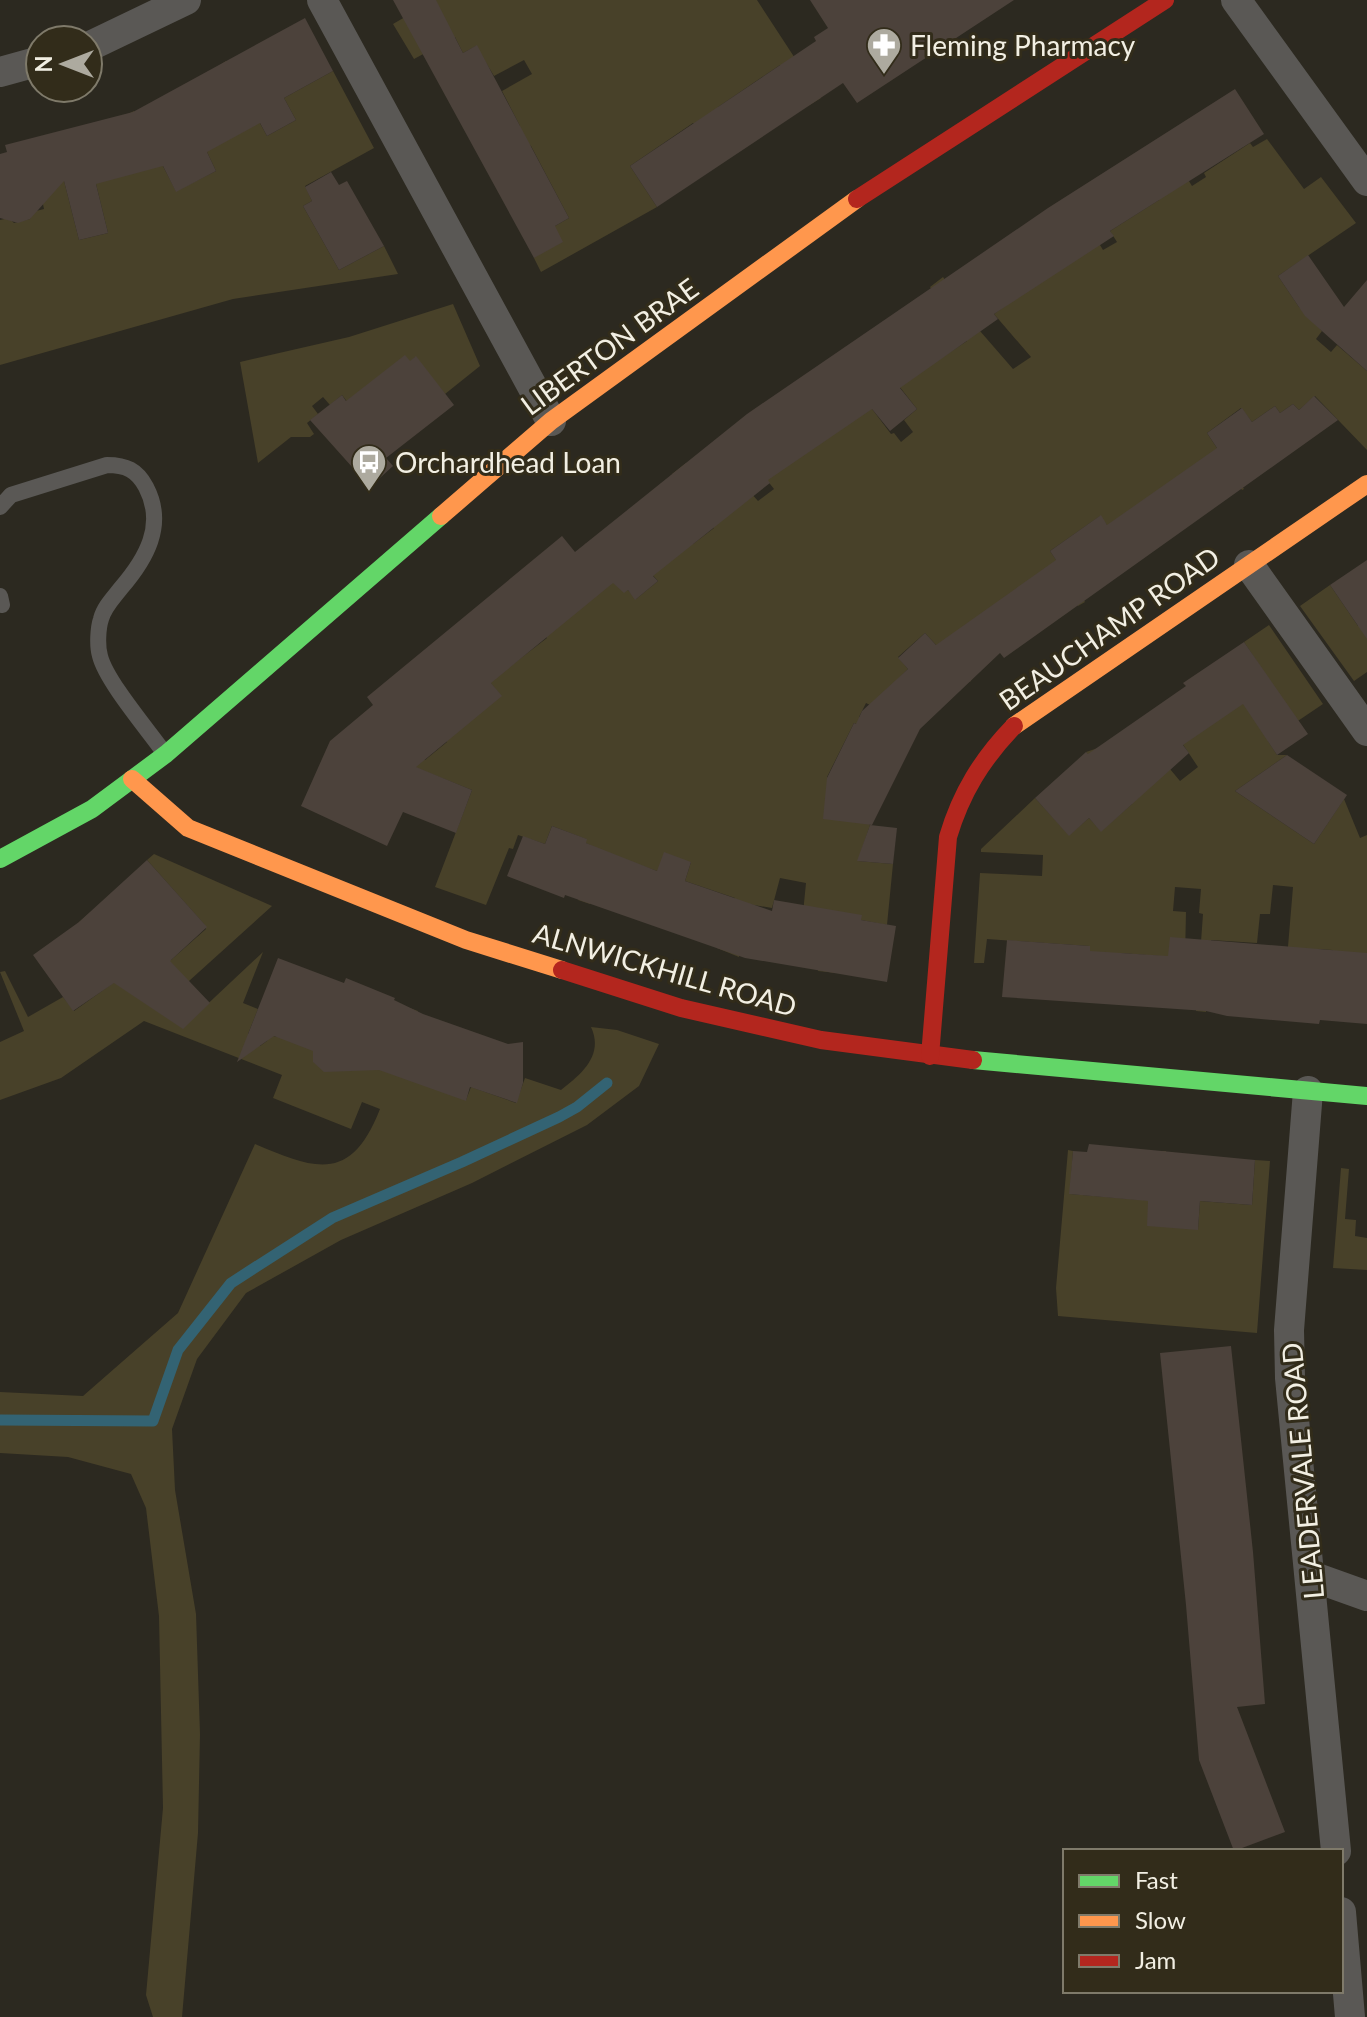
<svg xmlns="http://www.w3.org/2000/svg" width="1367" height="2017" font-family="Lato,sans-serif">
  <style>
    .green { fill: #484129 }
    .lines { fill: none; stroke-linecap: round; stroke-linejoin: round }
    .stream { stroke: #336373; stroke-width: 11 }
    .building { fill: #4c423b }
    .lane { stroke: #5a5855; stroke-width: 16 }
    .street { stroke: #5a5855; stroke-width: 30 }
    .fast { stroke: #63d668; stroke-width: 18 }
    .slow { stroke: #ff974d; stroke-width: 18 }
    .jam { stroke: #b3261e; stroke-width: 18 }
    .labels { text-anchor: middle; dominant-baseline: central; stroke-width: 6; stroke-linejoin: round; paint-order: stroke }
    .poi-label { font-size: 28px; fill: #f2efe3; stroke: #322c1a; text-anchor: start }
    .street-label { font-size: 28px; fill: #f2efe3; stroke: #322c1a }
  </style>
  <rect width="100%" height="100%" fill="#2c2920"/>
  <g class="green">
    <path d="M434 0H757L821 98 808 106 780 65 718 107 745 148 693 123 630 166 657 207 541 272 534 258 555 226 569 218 531 146 511 131 520 126 502 91 532 74 524 60 494 76 476 46 463 53 455 37 414 59 393 24Z"/>
    <path d="M226 61 267 136 296 120 284 98 333 71 374 148 305 186 312 201 303 206 339 270 384 246 398 274 233 299 0 365V220L9 218 14 223 30 219 32 212 44 209 37 175 61 169 79 240 108 233 96 184 128 114 134 111 176 191 216 171 207 152 217 67Z"/>
    <path d="M1267 139 1304 189 1321 177 1356 223 1278 276 1299 307 1322 331 1316 339 1331 352 1337 345 1367 371V450L1315 396 1299 410 1293 404 1280 413 1275 406 1252 422 1241 408 1207 433 1244 489 1242 490 1223 464 1119 541 1100 516 1050 551 1085 602 1078 606 1049 566 970 682 925 633 898 657 908 669 872 706 866 703 859 717 897 744 854 723 827 777 870 825 858 861 893 864 887 925 861 920V915L836 973 818 971 828 918 803 913 806 883 780 878 772 908 748 904 739 957 717 948 735 898 685 881 691 862 657 871 608 854 590 904 578 900 598 849 586 843V839L552 826 545 844 518 835 513 849 509 848 486 905 435 887 472 790 336 736 425 760 447 742 436 728 501 696 490 682 547 638 537 625 586 543 625 591 628 590 636 599 658 581 650 572 681 529 693 544 714 528 672 474 686 463 718 502 750 492 758 501 774 489 759 470 866 401 891 434 894 433 901 442 913 432 904 420 917 409 899 386 967 341 930 287 943 277 980 331 1013 369 1031 357 994 314 1097 240 1103 250 1117 242 1110 231 1159 200 1147 181 1179 165 1192 186 1206 177 1204 173 1250 143 1253 147Z"/>
    <path d="M453 304 480 366 445 394 415 357 358 416 342 395 330 405 323 397 312 406 318 414 307 423 314 434 310 437H291L258 463 240 362 349 337Z"/>
    <path d="M1330 585 1358 626 1367 621V672L1354 681 1300 606Z"/>
    <path d="M1269 625 1323 704 1268 741 1277 755H1287L1235 791 1314 844 1344 799 1360 838 1367 835V975L1332 950 1318 949 1316 971 1282 1018 1293 887 1273 885 1270 914H1260L1257 943 1211 940 1206 1012 1196 1011 1203 914 1199 913 1201 889 1175 887 1173 911 1186 912 1185 958 1121 953 1120 968 1088 980 1089 946 987 939 984 963H974L980 873 1042 876 1043 855 981 852V849L1035 798 1069 835 1089 818 1101 831 1132 804 1086 752 1098 748 1170 769 1180 781 1198 767 1172 728 1272 684 1244 642Z"/>
    <path d="M154 854 272 906 189 981 182 1028 263 952 243 1003 258 1009 248 1034 250 1043 260 1046 267 1041 270 1035 277 1037 398 1004 418 1011 412 1028 466 1100 471 1087 516 1103 525 1078 561 1090C582 1074 604 1055 591 1027L617 1030 659 1044 639 1086 587 1125 472 1183 341 1240 246 1293 197 1359 172 1429 175 1490 196 1614 200 1734 198 1833 182 2017H153L146 1995 163 1808 159 1616 146 1508 131 1474 68 1457 0 1453V1392L83 1396 178 1313 255 1144C316 1170 351 1183 380 1109L362 1102 351 1129 273 1098 282 1075 144 1021 61 1078 0 1100V1042L24 1031 0 972 5 971 28 1017 63 997 74 1011 116 981 79 922 92 911 171 960 206 929 204 924 147 860Z"/>
    <path d="M1068 1150 1073 1151 1070 1194 1155 1201 1160 1151H1166L1160 1226 1198 1229 1200 1201 1252 1205 1255 1160 1270 1161 1257 1333 1058 1316 1056 1288Z"/>
    <path d="M1341 1168 1349 1169 1345 1219 1356 1220 1355 1236 1367 1238V1270L1333 1268Z"/>
  </g>
  <g class="lines">
    <path class="stream" d="M0 1420 153 1421 178 1350 231 1283 332 1218 462 1162 559 1117 577 1107 607 1083"/>
  </g>
  <g class="building">
    <path d="M393 0H436L463 53 477 45 569 218 555 226 563 242 534 258Z"/>
    <path d="M810 0H1014L857 103 843 83 657 207 630 166 816 41 814 37 828 28Z"/>
    <path d="M305 18 333 71 284 98 296 120 267 136 260 123 207 152 216 171 176 192 163 166 96 184 108 233 79 240 64 181 30 219 18 223 0 218V154L7 152 5 145 133 112Z"/>
    <path d="M1235 89 1264 134 1110 231 1114 236 994 314 998 319 900 388 917 409 890 431 872 409 768 480 770 483 653 576 658 581 635 600 628 590 624 593 613 583 491 683 502 696 416 767 472 790 456 833 403 812 387 846 301 806 330 741 373 705 367 697 562 536 575 552 747 414 1048 208Z"/>
    <path d="M331 172 339 185 347 181 384 246 339 270 303 206 312 201 305 187Z"/>
    <path d="M1308 255 1344 307 1367 280V371L1305 316 1278 276Z"/>
    <path d="M405 355 410 361 416 356 454 405 386 458 393 466 370 487 310 420 342 395 346 401Z"/>
    <path d="M1314 396 1338 420 1004 658 1000 653 920 729 872 825 823 819 827 778 854 723 856 724 862 711 908 669 898 658 925 633 936 645 1056 560 1050 551 1101 515 1107 525 1217 448 1207 433 1242 408 1252 422 1275 406 1280 413 1293 404 1299 410Z"/>
    <path d="M1367 560V639L1330 585Z"/>
    <path d="M1244 642 1308 734 1277 755 1243 704 1183 745 1189 753 1101 832 1089 818 1069 836 1035 798 1086 752 1088 754 1186 686 1183 683Z"/>
    <path d="M1287 755 1347 795 1314 844 1235 791Z"/>
    <path d="M870 825 897 828 893 864 857 861Z"/>
    <path d="M552 826 587 839 586 843 657 871 664 852 691 862 685 881 772 911 774 900 862 915 861 920 896 926 887 982 745 958 565 895 564 898 507 876 523 836 545 844Z"/>
    <path d="M147 860 207 927 170 961 210 1003 183 1029 114 983 73 1011 33 955 79 922Z"/>
    <path d="M1170 937 1367 953V1024L1320 1020 1319 1024 1227 1016 1206 1011 1002 997 1007 940 1090 946V951L1168 956Z"/>
    <path d="M278 958 344 983 346 978 395 998 394 1000 423 1014 508 1044 523 1042V1083L517 1103 470 1087 466 1101 379 1070 324 1072 313 1062V1051L274 1036 237 1062Z"/>
    <path d="M1089 1144 1255 1160 1252 1205 1200 1201 1198 1230 1147 1226 1148 1201 1069 1194 1073 1151 1087 1152Z"/>
    <path d="M1231 1346 1253 1552 1265 1704 1237 1707 1285 1832 1234 1851 1199 1760 1186 1605 1160 1353Z"/>
  </g>
  <g class="lines">
    <g class="lane">
      <path d="M0 507 11 495 107 465C126 465 137 470 146 487 166 525 146 559 121 588 114 597 104 607 101 619 98 628 97 646 100 656 106 681 149 731 165 754"/>
      <path d="M0 596 2 605"/>
    </g>
    <g class="street">
      <path d="M322 0 551 421"/>
      <path d="M1236 0 1367 181"/>
      <path d="M88 47 186 0"/>
      <path d="M0 72 40 61"/>
      <path d="M1249 565 1367 731"/>
      <path d="M1308 1091 1289 1330 1290 1378 1336 1851"/>
      <path d="M1311 1576 1367 1596"/>
      <path d="M1341 1912 1350 2017"/>
    </g>
    <g class="fast">
      <path d="M0 859 92 809 166 754 441 516"/>
      <path d="M973 1060 1367 1096"/>
    </g>
    <g class="slow">
      <path d="M441 516 551 421 857 199"/>
      <path d="M1014 726 1367 484"/>
      <path d="M132 779 188 828 466 940 562 970"/>
    </g>
    <g class="jam">
      <path d="M857 199 1165 0"/>
      <path d="M562 970 681 1008 821 1040 973 1060"/>
      <path d="M930 1056 948 837C961 793 982 759 1014 726"/>
    </g>
  </g>
  <defs>
    <g id="pharmacy-pin" transform="scale(1.8)"><path d="M0 17L-7.5 6A9.5 9.5 0 1 1 7.5 6Z" fill="#adaa9f" stroke="#322c1a"/><path d="M-2-6h4v4h4v4h-4v4h-4v-4h-4v-4h4Z" fill="#fff"/></g>
    <g id="bus-pin" transform="scale(1.8)"><path d="M0 17L-7.5 6A9.5 9.5 0 1 1 7.5 6Z" fill="#adaa9f" stroke="#322c1a"/><path d="M-5-6H5V4H4V6H2V4H-2V6H-4V4H-5ZM-3.5-4V0h7V-4ZM-3.5 1.2v1.5H-2V1.2ZM2 1.2v1.5H3.5V1.2Z" fill="#fff"/></g>
  </defs>
  <g fill-rule="evenodd">
    <use href="#pharmacy-pin" x="884" y="45"/>
    <use href="#bus-pin" x="369" y="462"/>
  </g>
  <g class="labels">
    <g class="poi-label">
      <text x="910" y="45">Fleming Pharmacy</text>
      <text x="395" y="462">Orchardhead Loan</text>
    </g>
    <g class="street-label">
      <text transform="translate(609 346) rotate(-36)">LIBERTON BRAE</text>
      <text transform="translate(1109 628) rotate(-35)">BEAUCHAMP ROAD</text>
      <text transform="translate(665 969) rotate(16)">ALNWICKHILL ROAD</text>
      <text transform="translate(1302 1471) rotate(-95)">LEADERVALE ROAD</text>
    </g>
  </g>
  <rect x="1063" y="1849" width="280" height="144" fill="#322c1a" stroke="#7f7a6a" stroke-width="2"/>
  <rect x="1079" y="1875" width="40" height="12" fill="#63d668" stroke="#7f7a6a" stroke-width="2"/>
  <text x="1135" y="1889" font-size="24" fill="#f2efe3">Fast</text>
  <rect x="1079" y="1915" width="40" height="12" fill="#ff974d" stroke="#7f7a6a" stroke-width="2"/>
  <text x="1135" y="1929" font-size="24" fill="#f2efe3">Slow</text>
  <rect x="1079" y="1955" width="40" height="12" fill="#b3261e" stroke="#7f7a6a" stroke-width="2"/>
  <text x="1135" y="1969" font-size="24" fill="#f2efe3">Jam</text>
  <g transform="translate(64 64) rotate(270)"><circle r="38" fill="#322c1a" stroke="#7f7a6a" stroke-width="2"/>
  <path d="M0-6L14 30L0 20L-14 30Z" fill="#adaa9f"/>
  <text y="-12" font-size="22" font-weight="bold" text-anchor="middle" fill="#f2efe3">N</text>
  </g>
</svg>
